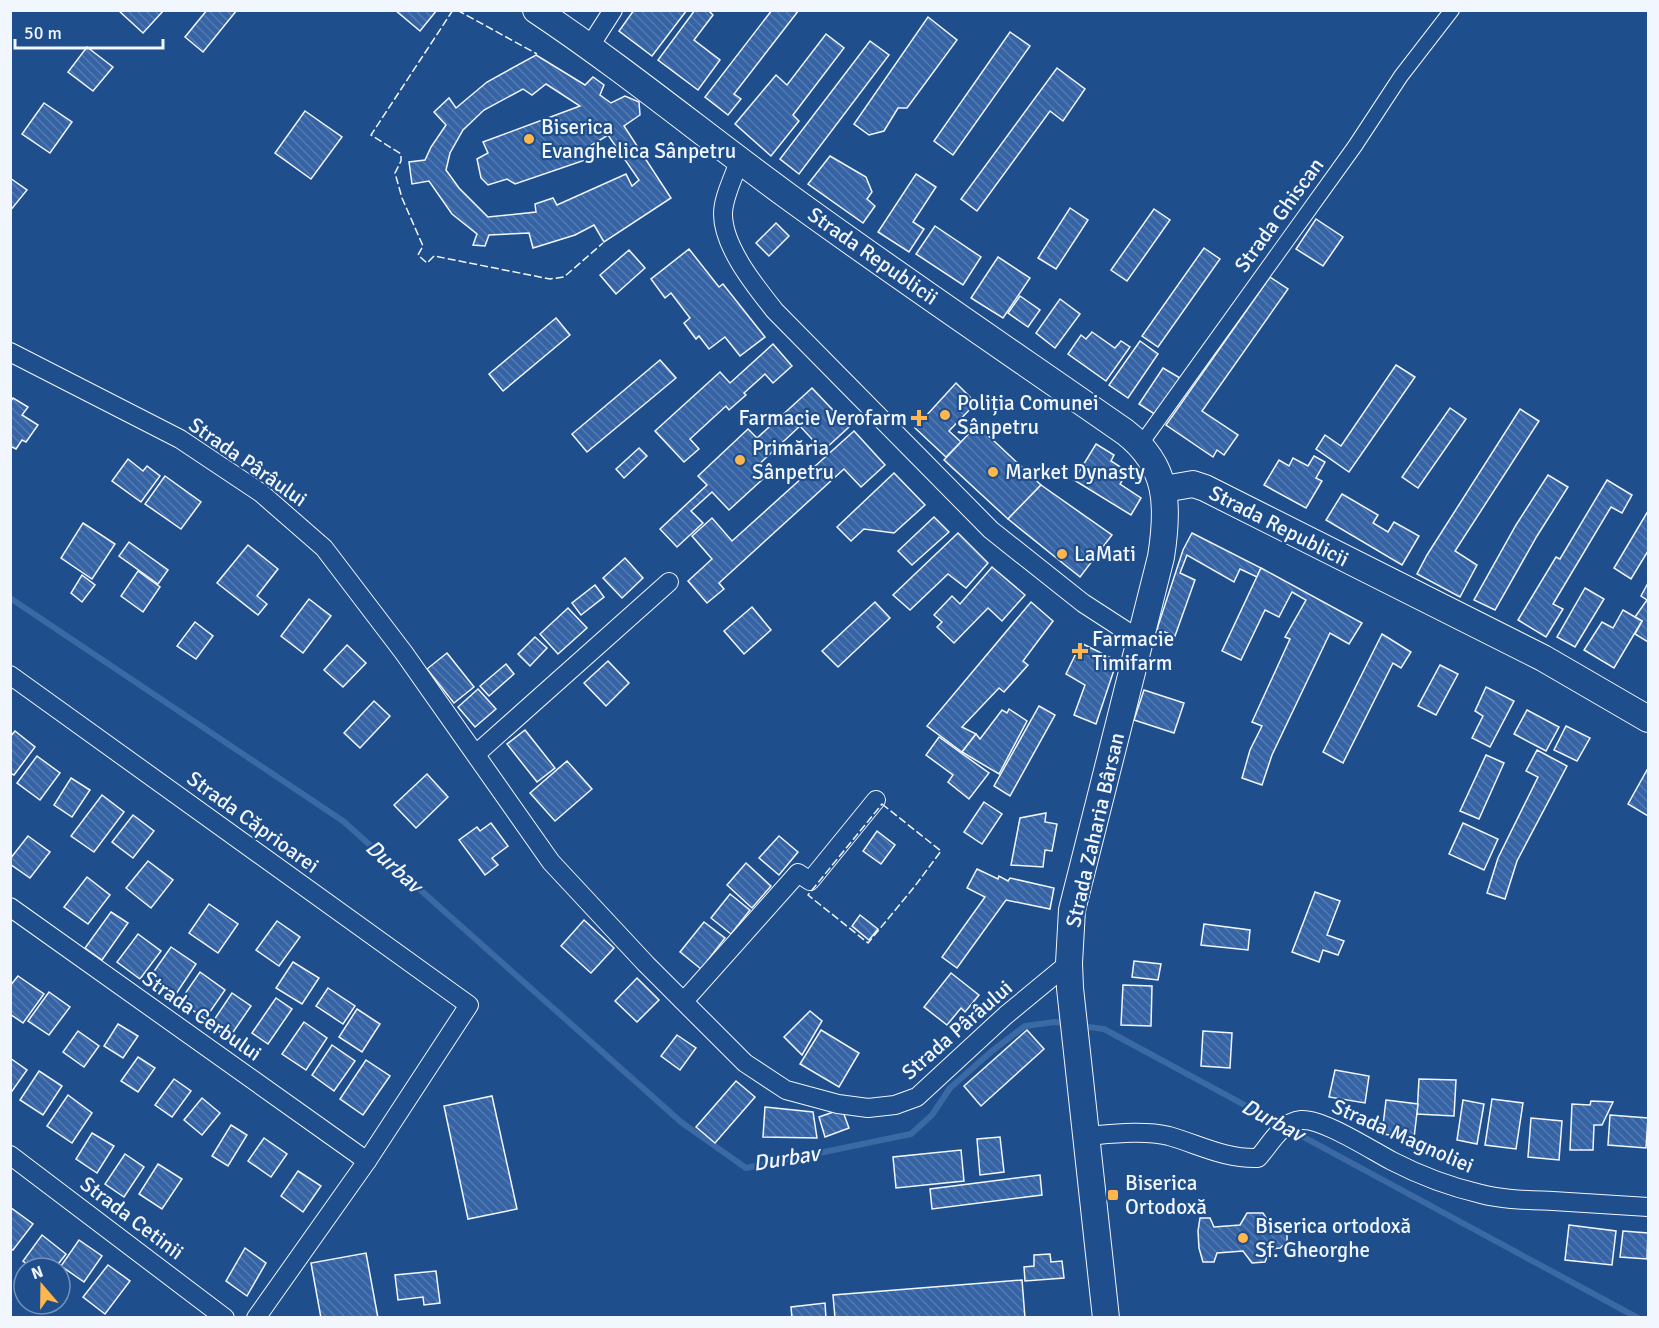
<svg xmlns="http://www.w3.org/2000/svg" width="1659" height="1328" font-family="Signika,sans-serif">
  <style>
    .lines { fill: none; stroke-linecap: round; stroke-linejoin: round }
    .stream { stroke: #3b69a3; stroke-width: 6 }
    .building { fill: url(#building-back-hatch); stroke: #f2f6ff; stroke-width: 1.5; fill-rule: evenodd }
    .pedestrian-casing { stroke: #f2f6ff; stroke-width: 16 }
    .minor-casing { stroke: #f2f6ff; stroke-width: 20 }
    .secondary-casing { stroke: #f2f6ff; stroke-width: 28 }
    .pedestrian { stroke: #1f4e8c; stroke-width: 14 }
    .minor { stroke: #1f4e8c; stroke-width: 18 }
    .secondary { stroke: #1f4e8c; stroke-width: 26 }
    .fence { stroke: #f2f6ff; stroke-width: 1.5; stroke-dasharray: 8 3; stroke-linecap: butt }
    .poi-dot { fill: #ffb74d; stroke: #1f4e8c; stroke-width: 2 }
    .labels { text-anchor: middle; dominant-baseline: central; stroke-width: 4.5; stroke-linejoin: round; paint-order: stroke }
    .poi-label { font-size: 21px; fill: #f2f6ff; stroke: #1f4e8c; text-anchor: start }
    .street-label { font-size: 21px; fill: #f2f6ff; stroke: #1f4e8c }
    .water-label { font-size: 22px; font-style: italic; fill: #f2f6ff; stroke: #1f4e8c }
  </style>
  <defs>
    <pattern id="building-back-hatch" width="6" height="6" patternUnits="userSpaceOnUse" patternTransform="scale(1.5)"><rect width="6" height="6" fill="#3563a3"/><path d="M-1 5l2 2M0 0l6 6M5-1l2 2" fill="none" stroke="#537ab1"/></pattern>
  </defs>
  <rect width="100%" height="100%" fill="#1f4e8c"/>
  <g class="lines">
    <g class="stream">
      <path d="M10 598 343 821 681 1122 746 1168 911 1134 932 1115 950 1088 992 1051 1025 1026 1055 1022 1068 1024"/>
      <path d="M1081 1026 1104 1029 1638 1318"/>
    </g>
  </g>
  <g class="building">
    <path d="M118 10H164L143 33Z"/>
    <path d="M207 10H237L203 52 185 37Z"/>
    <path d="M395 10H437L420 31Z"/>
    <path d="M634 10H687L652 56 619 31Z"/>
    <path d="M695 10H708L713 15 694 40 720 60 698 90 658 60Z"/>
    <path d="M772 10H799L734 94 741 99 728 115 705 97Z"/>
    <path d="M928 17 957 40 907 108H898L884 131 869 135 854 124Z"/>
    <path d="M1010 32 1030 46 953 155 934 141Z"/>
    <path d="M826 34 844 48 793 115 799 121 771 156 735 124 776 75 787 85Z"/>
    <path d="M870 41 889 55 799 174 780 159Z"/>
    <path d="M87 47 113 67 93 91 68 72Z"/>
    <path d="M536 55 585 85 593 77 604 85 600 95 611 103 625 96 639 102 640 115 624 126 671 198 604 242 594 225 575 235 533 248 529 233 489 235 485 246 473 245 477 234 452 214 429 181 412 184 409 162 425 160 431 147 446 125 434 112 449 98 456 108 487 82ZM546 84 580 106 483 142 488 153 477 159 481 178 488 185 507 179 515 184 588 159 587 148 608 135 639 180 632 186 626 174 557 205 553 198 535 204 536 212 488 217 459 188 446 170 450 153 463 130 484 110 523 89 532 95Z"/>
    <path d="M1057 68 1085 89 1063 121 1050 111 977 211 961 199Z"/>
    <path d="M44 103 72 122 50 153 22 134Z"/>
    <path d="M305 111 342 137 311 179 275 153Z"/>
    <path d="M830 156 866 177 872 192 867 199 875 206 863 223 808 184Z"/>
    <path d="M916 174 936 187 913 222 924 229 909 252 878 232Z"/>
    <path d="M10 178 27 190 10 211Z"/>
    <path d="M1070 208 1088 220 1056 269 1038 258Z"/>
    <path d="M1154 209 1170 220 1127 281 1111 270Z"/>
    <path d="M1316 219 1343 237 1323 266 1296 249Z"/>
    <path d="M776 223 789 236 769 256 756 243Z"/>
    <path d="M935 226 981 257 963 285 916 254Z"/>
    <path d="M1204 248 1220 259 1158 347 1142 336Z"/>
    <path d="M689 249 719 287 723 284 765 337 740 356 725 337 709 349 699 336 696 339 684 323 690 318 671 293 665 298 651 279Z"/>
    <path d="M629 250 645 268 616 294 600 275Z"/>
    <path d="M998 257 1030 278 1003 318 971 298Z"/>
    <path d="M1270 277 1288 289 1202 411 1238 435 1224 455 1217 450 1213 457 1166 425Z"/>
    <path d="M1020 296 1040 310 1028 327 1008 313Z"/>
    <path d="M1060 299 1080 314 1055 348 1036 333Z"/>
    <path d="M556 318 570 335 503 391 489 374Z"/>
    <path d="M1092 332 1115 348 1121 341 1130 347 1106 381 1068 354 1081 335 1086 339Z"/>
    <path d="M1140 341 1158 354 1128 398 1109 385Z"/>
    <path d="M773 344 792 366 773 383 765 374 744 393 746 395 729 410 726 406 690 439 699 449 684 462 655 431 720 372 730 383Z"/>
    <path d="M660 360 676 378 587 452 572 434Z"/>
    <path d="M1396 365 1415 377 1349 472 1316 449 1325 435 1341 446Z"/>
    <path d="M1163 368 1180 378 1156 415 1139 404Z"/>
    <path d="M956 383 976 403 949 431 961 442 946 457 915 428Z"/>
    <path d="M812 388 849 427 823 451 800 426 755 468 764 478 729 510 712 492 691 511 703 523 677 547 660 529 707 485 698 476 748 429 757 438Z"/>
    <path d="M13 398 28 407 22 415 38 425 26 442 22 440 16 449 10 446V402Z"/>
    <path d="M1450 408 1466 419 1418 488 1402 477Z"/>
    <path d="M1520 409 1539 421 1455 551 1477 565 1460 597 1417 574 1427 555Z"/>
    <path d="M977 425 1041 485 1008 519 944 460Z"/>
    <path d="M854 431 885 465 861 487 844 469 719 583 724 589 707 603 688 581 712 559 692 536 712 518 732 541Z"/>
    <path d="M1096 444 1114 455 1111 461 1128 472 1120 484 1141 498 1131 515 1074 480Z"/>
    <path d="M639 448 647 456 624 478 616 469Z"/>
    <path d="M1314 456 1325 462 1316 478 1322 481 1306 508 1264 485 1279 460 1289 466 1293 458 1308 466Z"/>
    <path d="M128 459 143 471 147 466 160 476 141 502 112 481Z"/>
    <path d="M894 473 925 505 894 533 864 529 851 541 837 527Z"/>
    <path d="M1548 475 1568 487 1537 536 1495 610 1474 600 1516 525Z"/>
    <path d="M165 476 201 502 181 529 145 504Z"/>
    <path d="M1607 480 1632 495 1622 513 1611 507 1553 604 1563 609 1546 637 1518 620 1556 557 1560 559Z"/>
    <path d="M1041 485 1112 535 1080 577 1008 519Z"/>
    <path d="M1342 494 1378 515 1373 523 1388 532 1394 522 1419 536 1402 565 1326 520Z"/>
    <path d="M1648 511V551L1631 579 1614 568Z"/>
    <path d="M934 517 949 532 912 565 898 551Z"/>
    <path d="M83 523 115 544 92 579 61 558Z"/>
    <path d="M958 533 988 563 966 588 948 574 910 610 893 595Z"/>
    <path d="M1192 533 1261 568 1257 577 1240 569 1234 582 1187 555 1180 573 1195 580 1175 636 1157 629 1183 550Z"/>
    <path d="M129 542 168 570 158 584 119 556Z"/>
    <path d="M248 545 278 569 257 596 267 604 258 615 217 583Z"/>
    <path d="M625 558 643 578 622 598 603 578Z"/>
    <path d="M992 567 1025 595 1002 621 988 608 954 643 937 627 942 622 934 615 952 596 960 604Z"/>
    <path d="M1261 568 1362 623 1349 644 1330 633 1272 755 1262 785 1242 778 1250 750 1262 726 1252 722 1290 639 1285 637 1306 600 1292 592 1279 617 1265 610 1241 660 1222 651Z"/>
    <path d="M138 571 160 587 143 612 121 596Z"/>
    <path d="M82 575 95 585 82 602 71 593Z"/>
    <path d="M1648 583V642L1635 634 1642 621 1635 617 1647 600 1641 596Z"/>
    <path d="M595 585 604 597 581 615 572 603Z"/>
    <path d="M1585 588 1604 599 1575 647 1557 637Z"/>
    <path d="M309 599 331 616 303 653 281 636Z"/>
    <path d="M875 602 890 618 838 667 822 651Z"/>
    <path d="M1031 602 1053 621 1023 661 1028 665 1004 692 999 688 962 727 976 734 962 752 927 726Z"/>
    <path d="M752 607 771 630 744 654 724 631Z"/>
    <path d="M568 608 587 628 558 654 540 634Z"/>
    <path d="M1623 610 1642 621 1614 668 1584 650 1602 622 1613 628Z"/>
    <path d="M195 622 213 636 196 659 177 646Z"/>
    <path d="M1382 634 1411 652 1401 668 1393 663 1343 763 1323 752Z"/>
    <path d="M535 637 547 648 530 666 518 654Z"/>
    <path d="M1081 643 1117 661 1096 724 1074 715 1085 685 1066 674Z"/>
    <path d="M347 645 366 663 343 687 324 670Z"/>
    <path d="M447 653 474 687 454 703 427 669Z"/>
    <path d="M608 661 629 683 606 706 584 683Z"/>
    <path d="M506 664 514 674 489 696 480 686Z"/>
    <path d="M1440 665 1458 674 1436 715 1418 706Z"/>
    <path d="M1486 687 1514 701 1490 747 1472 738 1483 716 1475 711Z"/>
    <path d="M478 689 496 709 475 727 458 707Z"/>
    <path d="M1144 690 1184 703 1174 733 1134 720Z"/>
    <path d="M374 701 390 716 360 748 344 733Z"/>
    <path d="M1039 706 1055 715 1010 796 994 786Z"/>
    <path d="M1009 709 1027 721 999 774 962 752 976 734 980 739 1002 710 1007 713Z"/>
    <path d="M1527 710 1559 727 1546 751 1514 734Z"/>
    <path d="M1566 726 1590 738 1577 761 1554 750Z"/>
    <path d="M525 730 555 768 537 782 507 744Z"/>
    <path d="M15 731 35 747 14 775 10 773V737Z"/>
    <path d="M939 737 989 773 969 799 948 782 953 775 926 755Z"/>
    <path d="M1537 750 1567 766 1517 861 1505 899 1487 893 1498 858 1538 777 1526 771Z"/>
    <path d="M1486 755 1504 763 1479 819 1460 811Z"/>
    <path d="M37 756 60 773 40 800 17 783Z"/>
    <path d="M567 761 592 789 555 821 530 793Z"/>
    <path d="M1647 770 1648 771V816L1628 804Z"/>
    <path d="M427 774 448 797 416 828 394 805Z"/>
    <path d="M71 778 90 790 72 817 54 805Z"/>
    <path d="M102 795 124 812 94 852 71 836Z"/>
    <path d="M984 802 1002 814 982 844 964 832Z"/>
    <path d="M1046 813 1045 822 1057 824 1052 851 1045 850 1043 867 1011 865 1020 818Z"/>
    <path d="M133 815 154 831 133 858 112 842Z"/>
    <path d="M491 823 508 846 492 858 498 865 485 875 459 840 477 827 480 831Z"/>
    <path d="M1463 823 1498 839 1484 870 1449 854Z"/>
    <path d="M877 831 895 845 881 864 863 851Z"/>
    <path d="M28 836 50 852 30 878 10 864V859Z"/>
    <path d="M779 836 798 852 779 875 759 858Z"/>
    <path d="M148 861 173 880 151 908 126 888Z"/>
    <path d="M746 863 771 886 752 908 727 885Z"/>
    <path d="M977 869 998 879 999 876 1008 881 1010 878 1054 888 1050 909 1006 900 957 968 942 957 985 897 967 888Z"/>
    <path d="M87 877 110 895 88 924 64 907Z"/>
    <path d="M1315 892 1340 901 1327 935 1344 941 1338 955 1323 950 1319 962 1292 952Z"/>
    <path d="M730 894 750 910 731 934 711 918Z"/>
    <path d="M209 904 238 924 218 953 189 933Z"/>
    <path d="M111 912 128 923 102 960 85 948Z"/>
    <path d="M860 915 878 929 869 940 852 926Z"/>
    <path d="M584 920 614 948 591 973 561 946Z"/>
    <path d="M277 921 300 937 279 966 256 950Z"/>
    <path d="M704 922 725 938 701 969 680 952Z"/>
    <path d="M1204 924 1250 930 1248 950 1201 945Z"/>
    <path d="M138 934 161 951 140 979 117 962Z"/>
    <path d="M171 947 196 964 176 994 150 977Z"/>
    <path d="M1134 961 1161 964 1158 980 1132 977Z"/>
    <path d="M293 962 319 978 302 1004 276 988Z"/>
    <path d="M200 972 225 990 205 1019 180 1001Z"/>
    <path d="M951 973 979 995 965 1012 961 1008 947 1025 924 1007Z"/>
    <path d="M18 976 44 994 23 1023 10 1014V986Z"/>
    <path d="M637 978 659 1000 637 1022 615 1001Z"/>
    <path d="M1123 985 1152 986 1151 1026 1121 1025Z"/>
    <path d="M328 988 355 1006 343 1024 316 1006Z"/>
    <path d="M49 992 70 1007 49 1035 28 1021Z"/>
    <path d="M232 993 251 1006 229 1038 210 1026Z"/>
    <path d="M276 998 292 1009 268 1044 252 1033Z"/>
    <path d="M357 1009 380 1024 362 1052 339 1037Z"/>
    <path d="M810 1011 822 1021 802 1055 784 1037Z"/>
    <path d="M304 1022 327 1038 306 1070 282 1054Z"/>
    <path d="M118 1024 138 1036 123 1058 104 1046Z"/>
    <path d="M821 1030 859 1053 839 1087 800 1064Z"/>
    <path d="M1027 1030 1044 1049 981 1106 964 1086Z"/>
    <path d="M78 1031 99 1046 84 1067 63 1052Z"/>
    <path d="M1203 1031 1232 1033 1230 1068 1201 1066Z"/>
    <path d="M677 1035 696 1048 680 1070 661 1056Z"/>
    <path d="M332 1045 355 1061 334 1091 312 1075Z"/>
    <path d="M138 1057 155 1068 138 1092 121 1081Z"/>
    <path d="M10 1058 27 1070 10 1094Z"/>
    <path d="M366 1060 390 1076 363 1115 340 1099Z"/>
    <path d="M1335 1070 1369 1076 1365 1103 1329 1097Z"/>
    <path d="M39 1071 62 1086 43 1115 20 1100Z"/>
    <path d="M174 1079 191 1091 172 1117 155 1105Z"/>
    <path d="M1419 1079 1456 1080 1454 1116 1417 1114Z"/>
    <path d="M736 1081 755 1097 715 1143 696 1127Z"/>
    <path d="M68 1095 92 1113 72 1143 47 1126Z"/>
    <path d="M492 1096 517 1209 468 1219 444 1106Z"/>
    <path d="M202 1098 220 1113 202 1135 184 1120Z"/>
    <path d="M1492 1099 1523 1103 1516 1149 1485 1145Z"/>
    <path d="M1386 1100 1418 1104 1414 1138 1382 1134Z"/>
    <path d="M1463 1100 1484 1104 1477 1144 1457 1140Z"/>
    <path d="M1591 1101 1613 1102 1602 1125H1594L1593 1150H1570L1572 1104 1590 1105Z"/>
    <path d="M765 1107 813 1112 817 1138 763 1137Z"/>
    <path d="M842 1109 849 1128 825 1137 819 1117Z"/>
    <path d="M1610 1115 1648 1118 1646 1148 1608 1145Z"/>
    <path d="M1531 1118 1562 1121 1559 1160 1528 1157Z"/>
    <path d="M231 1125 247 1135 228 1166 212 1156Z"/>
    <path d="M92 1133 114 1146 97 1173 76 1159Z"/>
    <path d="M1000 1137 1004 1172 980 1175 977 1139Z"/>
    <path d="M264 1138 287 1154 271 1177 248 1161Z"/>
    <path d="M961 1150 964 1181 896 1188 893 1157Z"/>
    <path d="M125 1154 144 1167 124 1197 105 1184Z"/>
    <path d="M158 1164 182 1179 162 1209 139 1194Z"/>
    <path d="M298 1171 321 1186 303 1212 281 1196Z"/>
    <path d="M1040 1175 1042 1195 932 1209 930 1189Z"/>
    <path d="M10 1207 33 1224 13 1250 10 1248Z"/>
    <path d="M1247 1213H1263L1270 1224 1280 1227 1287 1233V1242L1280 1248 1270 1249 1265 1262 1252 1263 1243 1251 1217 1253 1214 1262H1203L1199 1248 1198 1231 1200 1218H1210L1214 1227 1240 1225Z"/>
    <path d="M1569 1225 1616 1231 1612 1265 1565 1260Z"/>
    <path d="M1623 1231 1648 1233 1647 1259 1620 1257Z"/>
    <path d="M42 1235 66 1254 55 1268H32L23 1261Z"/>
    <path d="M79 1240 102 1256 84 1282 61 1266Z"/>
    <path d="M245 1248 266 1263 247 1296 226 1281Z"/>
    <path d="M366 1253 378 1318H321L311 1263Z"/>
    <path d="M1050 1254 1051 1262 1062 1261 1064 1278 1025 1281 1024 1267 1034 1266V1255Z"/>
    <path d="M108 1265 130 1281 105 1314 83 1297Z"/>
    <path d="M436 1271 440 1303 424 1305 423 1297 398 1300 395 1275Z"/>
    <path d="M1022 1280 1025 1318H835L833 1295Z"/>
    <path d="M825 1303 826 1318H792L791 1307Z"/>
  </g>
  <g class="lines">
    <g class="pedestrian-casing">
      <path id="pedestrian" d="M1141 444 1355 146 1401 76 1452 10"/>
    </g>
    <g class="minor-casing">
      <g id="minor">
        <path d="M590 46 613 10"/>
        <path d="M739 161C734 177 723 197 723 214 723 247 756 287 775 311L991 530 1083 603 1140 640"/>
        <path d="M10 352 180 439 261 493 324 548 404 653 551 862 646 964 745 1063 786 1090 838 1104 868 1108 895 1105 917 1097 1006 1015 1069 963"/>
        <path d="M10 675 469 1005 367 1161 256 1318"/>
        <path d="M476 754 669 582"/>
        <path d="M10 907 367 1161"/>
        <path d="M684 1001 798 873 810 881 876 800"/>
        <path d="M1086 1136C1111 1134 1144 1130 1169 1136 1200 1145 1225 1159 1258 1158 1270 1145 1281 1122 1301 1120 1322 1118 1371 1150 1392 1161 1419 1175 1451 1187 1481 1194 1504 1200 1529 1200 1553 1201 1585 1203 1617 1205 1648 1207"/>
        <path d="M10 1155 225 1318"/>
      </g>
    </g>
    <g class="secondary-casing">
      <g id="secondary">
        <path d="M536 10C623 68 704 135 789 197 899 277 1013 354 1125 432 1169 466 1169 506 1161 557L1072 910 1069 963 1070 988 1106 1318"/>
        <path d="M1164 489 1193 484 1205 488 1543 658 1648 719"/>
      </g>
    </g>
    <use href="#pedestrian" class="pedestrian"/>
    <use href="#minor" class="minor"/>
    <use href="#secondary" class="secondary"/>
    <g class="fence">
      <path d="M453 10 371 135 401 154V161L395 173 402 198 423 246 418 255 427 263 434 256 550 279 564 277 603 243"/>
      <path d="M457 10 537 54"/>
      <path d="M882 804 941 851 915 886 868 943 808 895Z"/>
    </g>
  </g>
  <g class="poi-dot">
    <circle cx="529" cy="139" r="6"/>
    <circle cx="945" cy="415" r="6"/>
    <path d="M916 409h6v6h6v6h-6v6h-6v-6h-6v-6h6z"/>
    <circle cx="740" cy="460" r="6"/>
    <circle cx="993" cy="472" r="6"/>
    <circle cx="1062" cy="554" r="6"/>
    <path d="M1077 642h6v6h6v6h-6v6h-6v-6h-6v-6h6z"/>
    <rect x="1107" y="1189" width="12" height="12" rx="3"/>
    <circle cx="1243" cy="1238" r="6"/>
  </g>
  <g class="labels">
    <g class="poi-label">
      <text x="541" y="127">Biserica<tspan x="541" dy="24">Evanghelica Sânpetru</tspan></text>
      <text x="957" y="403">Poliția Comunei<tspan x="957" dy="24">Sânpetru</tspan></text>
      <text x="907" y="418" text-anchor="end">Farmacie Verofarm</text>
      <text x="752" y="448">Primăria<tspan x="752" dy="24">Sânpetru</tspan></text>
      <text x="1005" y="472">Market Dynasty</text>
      <text x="1074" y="554">LaMati</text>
      <text x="1092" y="639">Farmacie<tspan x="1092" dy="24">Timifarm</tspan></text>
      <text x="1125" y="1183">Biserica<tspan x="1125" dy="24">Ortodoxă</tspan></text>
      <text x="1255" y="1226">Biserica ortodoxă<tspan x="1255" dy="24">Sf. Gheorghe</tspan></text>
    </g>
    <g class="street-label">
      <text transform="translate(1279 215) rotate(-54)">Strada Ghiscan</text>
      <text transform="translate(873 256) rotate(35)">Strada Republicii</text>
      <text transform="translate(248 462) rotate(35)">Strada Pârâului</text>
      <text transform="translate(1279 526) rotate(27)">Strada Republicii</text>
      <text transform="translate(253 822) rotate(36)">Strada Căprioarei</text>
      <text transform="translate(1095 830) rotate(-77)">Strada Zaharia Bârsan</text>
      <text transform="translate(202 1016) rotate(35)">Strada Cerbului</text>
      <text transform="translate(957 1030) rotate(-41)">Strada Pârâului</text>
      <text transform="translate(1403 1136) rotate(24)">Strada Magnoliei</text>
      <text transform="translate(132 1218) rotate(37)">Strada Cetinii</text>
    </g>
    <g class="water-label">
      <text transform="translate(394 866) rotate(42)">Durbav</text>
      <text transform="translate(1273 1120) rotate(28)">Durbav</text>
      <text transform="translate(786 1158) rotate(-9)">Durbav</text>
    </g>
  </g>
  <rect width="1659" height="1328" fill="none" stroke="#f2f6ff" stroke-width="24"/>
  <g transform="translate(42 1286) rotate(340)"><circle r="28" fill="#1f4e8c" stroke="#7391ba" stroke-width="1.5"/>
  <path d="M0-4.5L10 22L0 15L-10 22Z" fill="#ffb74d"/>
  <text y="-9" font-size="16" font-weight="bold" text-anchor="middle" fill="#f2f6ff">N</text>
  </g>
  <path d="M15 39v9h148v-9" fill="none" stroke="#f2f6ff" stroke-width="3"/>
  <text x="24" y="39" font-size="18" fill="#f2f6ff" stroke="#1f4e8c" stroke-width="4.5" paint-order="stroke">50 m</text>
</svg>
